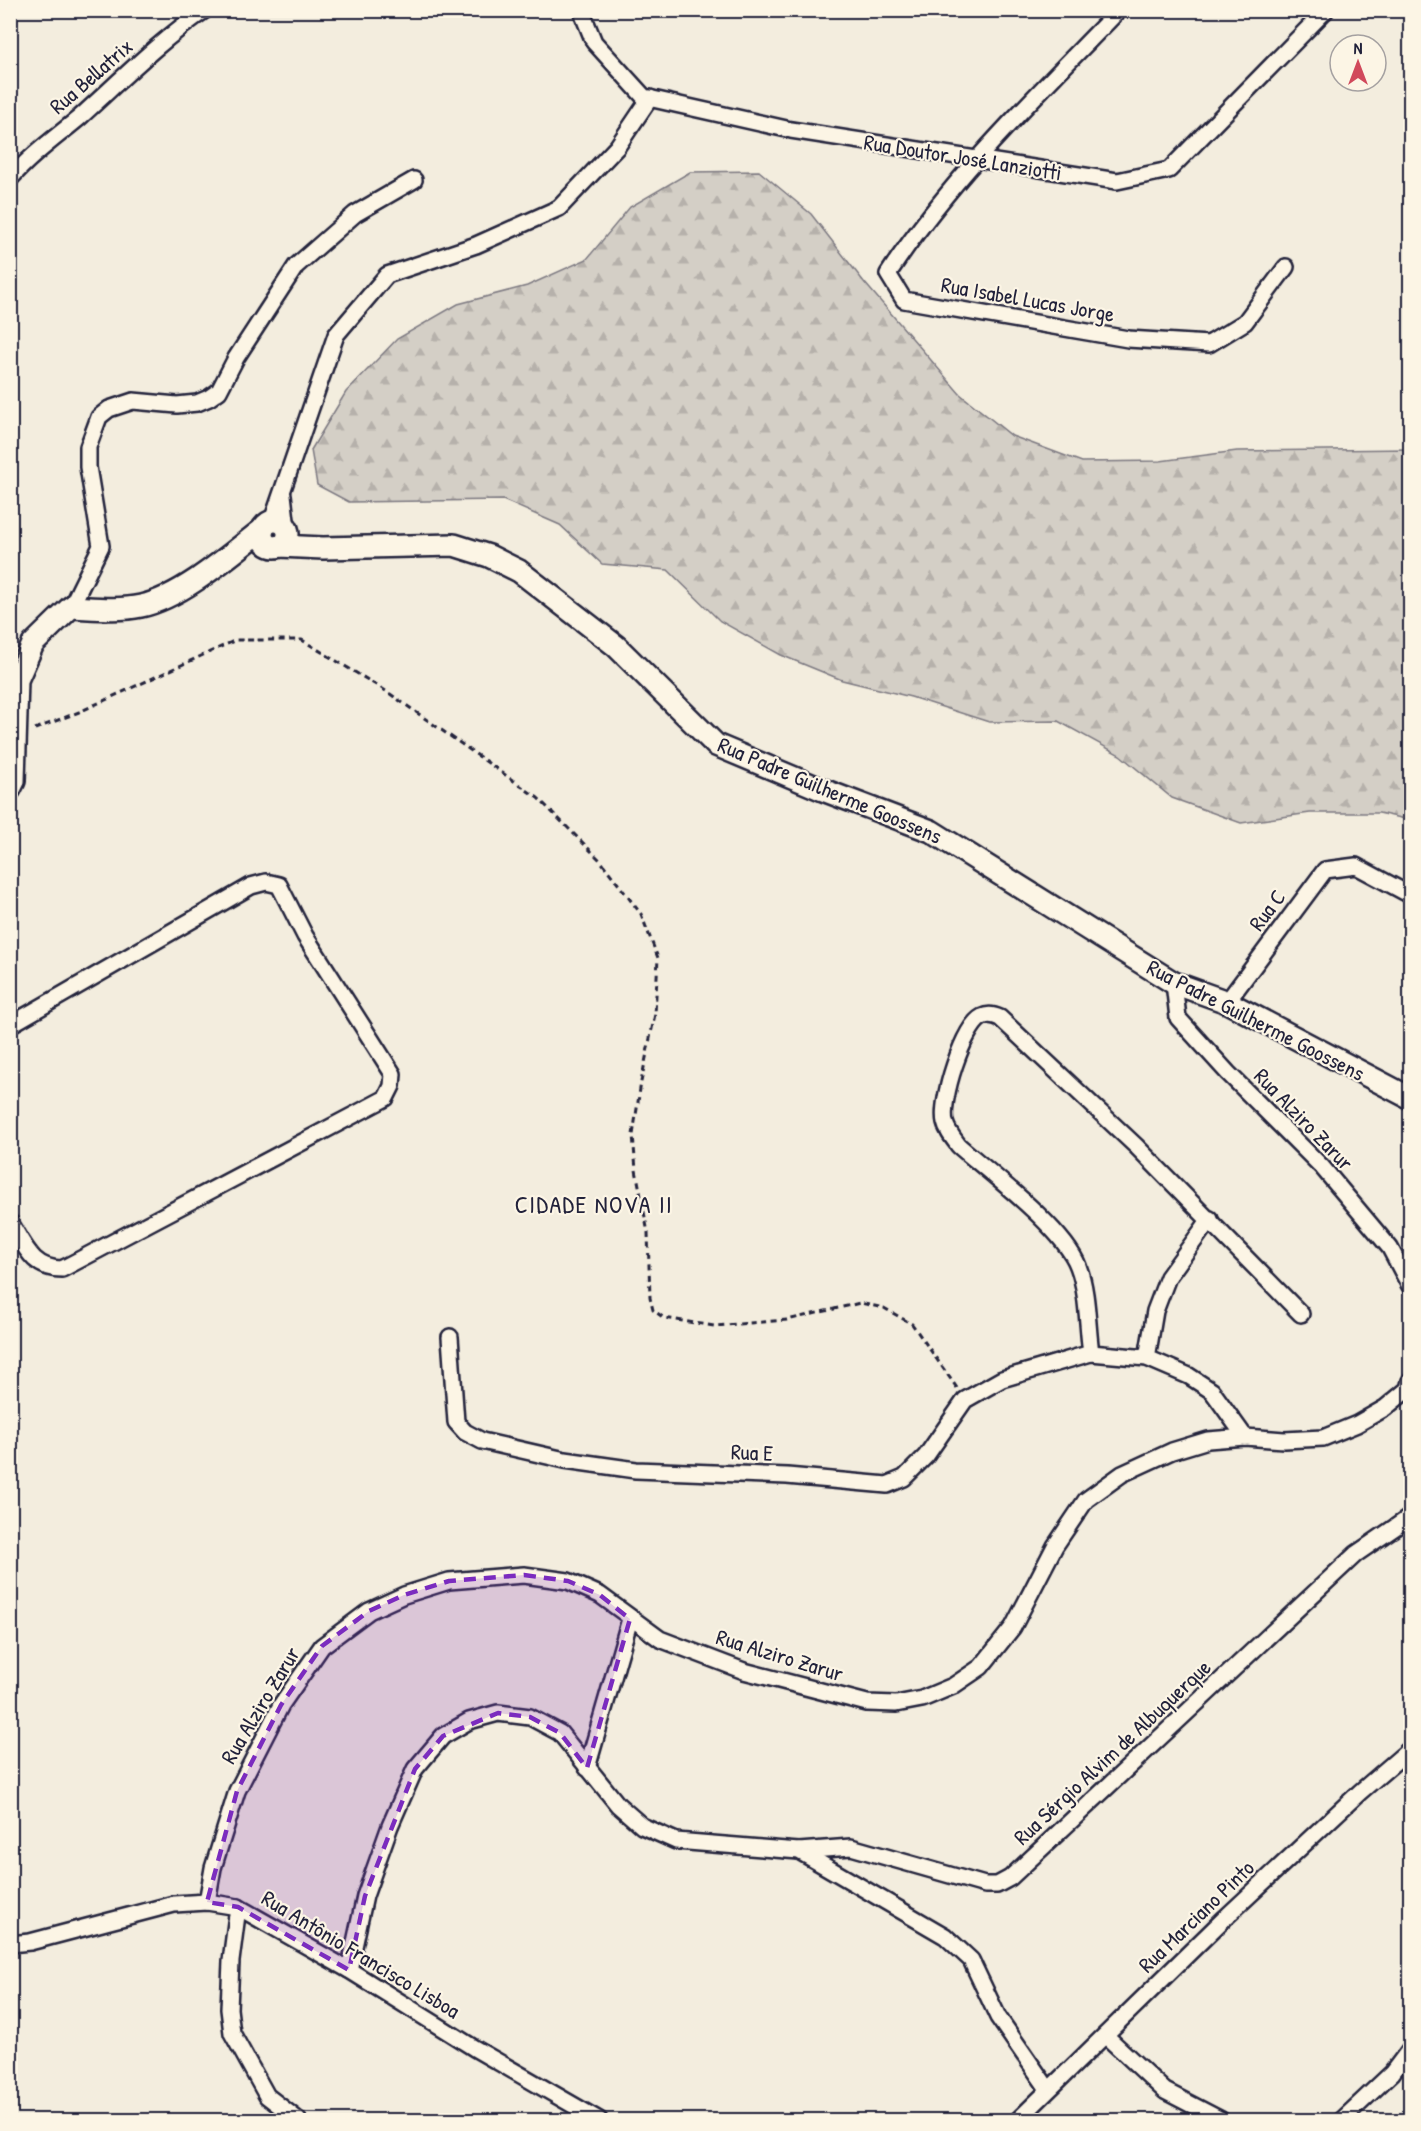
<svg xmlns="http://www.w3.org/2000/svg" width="1421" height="2131" font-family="'Patrick Hand',sans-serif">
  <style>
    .forest { fill: url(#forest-firs); stroke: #7b7880; stroke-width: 1.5 }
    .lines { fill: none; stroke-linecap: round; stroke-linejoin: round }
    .street-casing { stroke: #22223b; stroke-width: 20 }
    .secondary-casing { stroke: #22223b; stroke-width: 26 }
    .path { stroke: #22223b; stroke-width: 3; stroke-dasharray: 6 4.5; stroke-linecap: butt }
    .street { stroke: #fcf5e5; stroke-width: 15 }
    .secondary { stroke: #fcf5e5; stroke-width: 21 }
    .marked { fill: #7b2cbf; fill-opacity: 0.2; stroke: #7b2cbf; stroke-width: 4.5; stroke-dasharray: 12 8; stroke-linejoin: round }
    .labels { text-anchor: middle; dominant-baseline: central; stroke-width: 4.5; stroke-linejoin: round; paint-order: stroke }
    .street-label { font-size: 22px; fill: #22223b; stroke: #fcf5e5 }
    .neighbourhood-label { font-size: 24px; letter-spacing: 1.5px; fill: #22223b; stroke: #fcf5e5 }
  </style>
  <defs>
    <pattern id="forest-firs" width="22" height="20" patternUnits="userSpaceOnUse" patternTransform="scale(1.5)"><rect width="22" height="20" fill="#d4cfc6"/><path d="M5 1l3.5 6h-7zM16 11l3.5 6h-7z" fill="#b6b1ab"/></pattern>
  </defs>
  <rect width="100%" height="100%" fill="#f3edde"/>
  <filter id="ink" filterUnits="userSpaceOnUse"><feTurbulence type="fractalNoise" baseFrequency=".0167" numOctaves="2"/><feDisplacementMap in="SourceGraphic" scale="12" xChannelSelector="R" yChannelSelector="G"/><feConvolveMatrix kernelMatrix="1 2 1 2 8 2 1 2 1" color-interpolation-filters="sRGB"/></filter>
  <g filter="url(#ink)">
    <path class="forest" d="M759 171 811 214 864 282 960 394 1012 436 1082 462 1160 461 1237 451 1410 449V820L1379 813H1310L1241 823 1172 798 1120 755 1058 721 989 722 911 697 842 680 781 655 720 621 668 570 602 564 560 525 503 500 349 502 317 485 311 450 346 392 397 339 458 304 527 286 587 259 630 207 690 172Z"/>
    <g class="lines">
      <g class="street-casing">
        <g id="street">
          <path d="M581 10 594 42 644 97 791 130 1117 181 1169 170 1326 10"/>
          <path d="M1119 10C1038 94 952 176 888 274L904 300 1128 339 1209 344 1245 322 1286 267"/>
          <path d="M10 179C31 155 55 138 79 118 120 81 159 41 205 10"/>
          <path d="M283 495 287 529"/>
          <path d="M272 521 336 335 387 275 476 245 559 208 617 147 650 98"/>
          <path d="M71 607 101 546 88 467V447L99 417 109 409 133 401 177 405 197 403 209 398 219 391 236 358 296 266 355 214 414 180"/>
          <path d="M1174 983 1178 1018 1228 1073 1322 1167 1390 1248 1410 1286"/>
          <path d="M1227 1002 1325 870 1356 866 1410 895"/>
          <path d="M10 1025 251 886 266 882 279 885 305 936 393 1074 392 1086 386 1098 62 1269C32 1269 25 1246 10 1222"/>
          <path d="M450 1337 456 1422 465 1432 482 1441 565 1460 636 1470 787 1476 887 1485 904 1478 926 1456 965 1400 1002 1379 1091 1353 1147 1358 1189 1376 1212 1391 1245 1437"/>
          <path d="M1091 1353C1087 1325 1088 1292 1078 1266 1064 1229 990 1173 959 1146 953 1138 947 1131 945 1122 940 1101 963 1027 982 1017 988 1014 994 1015 1000 1018L1136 1146 1301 1314"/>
          <path d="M1147 1358 1155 1311 1168 1277 1210 1219"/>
          <path d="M587 1768 630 1619"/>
          <path d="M799 1851 851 1847 985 1885H997L1010 1878 1356 1554 1410 1517"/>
          <path d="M207 1902 213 1868 237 1791 281 1705 322 1646 369 1611 404 1595 449 1581 524 1575 568 1581 600 1595 660 1639 744 1671 867 1703 896 1704 922 1699 953 1686 981 1667 1013 1627 1055 1546 1086 1500 1122 1474 1172 1451 1208 1440 1245 1437 1284 1440 1323 1438 1357 1424 1385 1408 1408 1389 1410 1381"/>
          <path d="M238 1907 231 1961 229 2009 232 2033 267 2096 298 2120"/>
          <path d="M10 1944 30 1942 174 1904 207 1902 238 1907 349 1970 474 2048 599 2120"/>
          <path d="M349 1970 365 1896 390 1826 415 1769 443 1736 469 1721 498 1713 530 1717 560 1733 618 1805 642 1826 676 1841 799 1851 945 1936 971 1960 998 2017 1048 2089"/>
          <path d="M1106 2036 1165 2091 1221 2120"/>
          <path d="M1018 2120 1225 1918 1360 1792 1410 1749"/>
          <path d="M1342 2120 1392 2073 1410 2049"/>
        </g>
      </g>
      <g class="secondary-casing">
        <g id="secondary">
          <circle cx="275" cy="534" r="13"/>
          <path d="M279 546 323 548 454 545 489 556 519 571 616 646 716 745 823 790 931 831 1174 983 1227 1002 1410 1098"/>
          <path d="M10 789 14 781 17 680 33 644 71 607C94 608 118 611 141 606 182 597 230 555 263 529"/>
        </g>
      </g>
      <path class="path" d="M35 729 79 712 236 640H302L386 691 538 798 600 860 641 914 658 958 655 1014 641 1082 633 1135 636 1170 648 1233 650 1298 653 1310 664 1318 714 1326 787 1320 860 1303 884 1308 912 1324 957 1388"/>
      <use href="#street" class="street"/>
      <use href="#secondary" class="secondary"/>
    </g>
  </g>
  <path class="marked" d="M524 1575 568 1581 600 1595 630 1619 587 1768 560 1733 530 1717 498 1713 443 1736 415 1769 365 1896 349 1970 238 1907 207 1902 237 1791 281 1705 322 1646 369 1611 404 1595 449 1581Z"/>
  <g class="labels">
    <g class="street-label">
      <text transform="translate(91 76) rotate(-41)">Rua Bellatrix</text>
      <text transform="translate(963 157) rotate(9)">Rua Doutor José Lanziotti</text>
      <text transform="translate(1028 299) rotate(10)">Rua Isabel Lucas Jorge</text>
      <text transform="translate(830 790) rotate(23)">Rua Padre Guilherme Goossens</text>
      <text transform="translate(1267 910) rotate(-53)">Rua C</text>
      <text transform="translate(1256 1020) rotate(27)">Rua Padre Guilherme Goossens</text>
      <text transform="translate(1304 1119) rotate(46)">Rua Alziro Zarur</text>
      <text transform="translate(752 1452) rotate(2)">Rua E</text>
      <text transform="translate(780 1655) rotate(17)">Rua Alziro Zarur</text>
      <text transform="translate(260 1705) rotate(-59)">Rua Alziro Zarur</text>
      <text transform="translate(1112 1752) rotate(-43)">Rua Sérgio Alvim de Albuquerque</text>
      <text transform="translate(1196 1916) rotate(-44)">Rua Marciano Pinto</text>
      <text transform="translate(361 1954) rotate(31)">Rua Antônio Francisco Lisboa</text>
    </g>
    <g class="neighbourhood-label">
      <text x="594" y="1204">CIDADE NOVA II</text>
    </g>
  </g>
  <rect width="1421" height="2131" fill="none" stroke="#fcf5e5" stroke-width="36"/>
  <rect x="18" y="18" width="1385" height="2095" fill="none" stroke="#22223b" stroke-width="2" filter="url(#ink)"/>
  <g transform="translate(1358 63)"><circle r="28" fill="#fcf5e5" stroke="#a5a1a1" stroke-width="1.5"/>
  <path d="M0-4.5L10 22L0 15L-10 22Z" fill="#d1495b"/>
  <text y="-9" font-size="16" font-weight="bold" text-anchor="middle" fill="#22223b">N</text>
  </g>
</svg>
